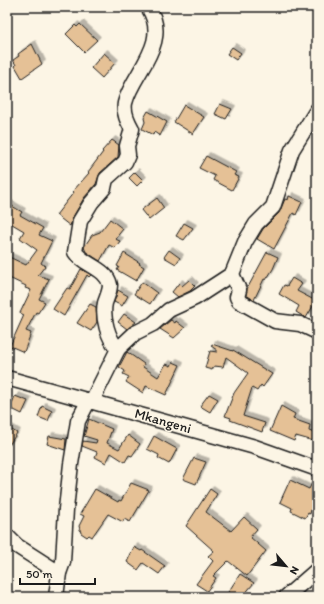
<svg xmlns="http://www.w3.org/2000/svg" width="324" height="604" font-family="Itim,sans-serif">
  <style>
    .building { fill: #e5c196; stroke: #1c1c1c; filter: url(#shadow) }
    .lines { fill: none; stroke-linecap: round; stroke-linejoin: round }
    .minor-casing { stroke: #1c1c1c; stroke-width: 17 }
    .minor { stroke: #fcf5e5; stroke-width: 14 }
    .labels { text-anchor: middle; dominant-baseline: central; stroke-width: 3; stroke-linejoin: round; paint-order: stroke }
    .street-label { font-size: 14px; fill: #1c1c1c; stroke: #fcf5e5 }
  </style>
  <defs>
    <filter id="shadow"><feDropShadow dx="3.5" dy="-3.5" stdDeviation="0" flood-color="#0004"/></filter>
  </defs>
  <rect width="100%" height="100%" fill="#fcf5e5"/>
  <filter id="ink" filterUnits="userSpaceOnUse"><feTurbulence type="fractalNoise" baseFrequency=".025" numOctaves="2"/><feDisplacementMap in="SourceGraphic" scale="8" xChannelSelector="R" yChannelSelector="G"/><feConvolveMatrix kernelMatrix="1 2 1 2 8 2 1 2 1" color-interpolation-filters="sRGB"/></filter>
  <g filter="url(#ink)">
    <g class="building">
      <path d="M80 24 97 40 84 52 66 34 75 25 77 27Z"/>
      <path d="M32 44 42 64 22 78 15 66 16 65 13 60 19 56 18 54Z"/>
      <path d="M232 47 241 53 236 60 227 54Z"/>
      <path d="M104 53 115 63 102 78 91 68Z"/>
      <path d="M220 104 232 109 226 119 215 114Z"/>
      <path d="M184 105 204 117 193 134 174 122Z"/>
      <path d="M148 111 167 122 160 136 154 132 153 135 142 129 145 122 144 118Z"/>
      <path d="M112 140 119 145 118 157 100 173 96 184 84 198 73 217 70 226 56 215 74 192 73 191 89 173 88 172 103 152 102 151Z"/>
      <path d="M206 156 236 172 234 175 239 177 232 190 213 180 215 176 199 168Z"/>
      <path d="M135 172 143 180 137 186 129 178Z"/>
      <path d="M289 196 302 202 296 215 293 213 274 249 257 239 263 229 279 213 285 199 288 200Z"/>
      <path d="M157 198 164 208 149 220 141 210Z"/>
      <path d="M7 203 22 212 20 215 43 228 39 235 52 241 41 263 45 266 38 275 49 279 39 299 45 302 38 313 36 312 26 331 31 333 24 352 10 346 24 315 20 313 31 290 25 288 26 286 7 277V256L26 265 37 250 20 238 24 231 7 221Z"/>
      <path d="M110 219 123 229 115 239 120 241 115 248 109 245 100 261 86 252 84 247 92 235 100 232Z"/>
      <path d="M184 223 193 228 184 240 176 236Z"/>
      <path d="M169 250 180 258 176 264 164 257Z"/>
      <path d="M267 252 278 257 273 269 266 280 264 279 254 300 246 295 247 289Z"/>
      <path d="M124 253 140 263 139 264 144 267 136 281 117 270 119 267 117 266Z"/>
      <path d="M81 269 91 275 89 277 87 275 64 316 53 309 67 288 70 289Z"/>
      <path d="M292 278 302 284 297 291 316 301 306 318 296 312 299 306 279 294 284 285 287 286Z"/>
      <path d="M189 280 195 286 190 291 178 297 172 292 179 283 182 286Z"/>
      <path d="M142 282 157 293 150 304 134 294Z"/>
      <path d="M118 290 128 296 122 306 114 302Z"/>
      <path d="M90 304 96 307 97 322 91 331 77 323Z"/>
      <path d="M124 314 136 322 127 329 118 322Z"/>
      <path d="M171 320 175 323 176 321 185 328 174 338 160 329Z"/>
      <path d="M212 344 233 351V350L272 374 263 387 261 385 257 391 252 388 243 416 265 423 262 432 230 420 231 418 225 416 234 393 248 373 226 357 223 367 214 366 212 370 205 368 210 351 217 352V350L211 346Z"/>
      <path d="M127 352 144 364 143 367 158 377 166 364 171 366 173 362 180 365 166 395 146 386 143 393 126 382 129 377 123 374 125 371 119 367Z"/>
      <path d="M209 394 218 399 210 412 200 406Z"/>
      <path d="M15 396 28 401 22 414 10 408Z"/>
      <path d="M42 406 52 411 48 421 38 417Z"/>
      <path d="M281 406 295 414 293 419 310 425 309 431 317 434V442L296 436 294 441 270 431Z"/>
      <path d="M89 419 112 429 107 443 119 449 128 435 140 444 132 456 129 455 125 462 111 453 106 463 95 457 97 452 82 446 83 441 96 443 97 440 84 436Z"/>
      <path d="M7 427 17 433 7 448Z"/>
      <path d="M49 436 66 439 65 450 47 444Z"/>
      <path d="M154 436 177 449 169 464 158 458 159 455 147 449Z"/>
      <path d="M194 458 206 462 196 484 183 479Z"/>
      <path d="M315 477H317V502L313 511 311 510 310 514 308 513 305 518 291 511 292 508 280 502 290 480 309 489Z"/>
      <path d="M131 483 149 490 130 522 124 519 123 522 108 514 92 537 89 535 87 537 81 533 79 526 84 516 80 514 95 489 118 502 119 500 121 501Z"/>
      <path d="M210 489 217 494 206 512 231 531 244 517 257 529 250 537 266 551 247 576 228 561 213 576 216 578 207 591 196 584 213 561 208 556 214 551 186 526Z"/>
      <path d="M134 547 141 551 142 550 165 566 159 574 143 563 138 570 127 562Z"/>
      <path d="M240 574 254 583 242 597H225Z"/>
    </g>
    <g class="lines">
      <g class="minor-casing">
        <g id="minor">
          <path d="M317 110 292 150 273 207 256 224 245 242 232 274 239 290 237 297 239 301 275 321 300 324 317 332"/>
          <path d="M118 349C108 339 102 317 105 303 107 297 110 291 110 285 107 268 83 265 75 252L80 221 91 203 104 188 106 179 125 162 128 155 127 146 132 129C128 122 123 113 125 103 132 73 172 43 148 7"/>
          <path d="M7 378 255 447 317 469"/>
          <path d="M92 401 118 349 135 333 153 324 169 310 195 298 232 274"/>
          <path d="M7 536 17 546 59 573"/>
          <path d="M56 597 59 573 63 562 66 509 71 464 78 421 89 400"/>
          <path d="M286 597 317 570"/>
        </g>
      </g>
      <use href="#minor" class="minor"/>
    </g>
  </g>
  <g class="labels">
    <g class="street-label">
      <text transform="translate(163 421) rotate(16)">Mkangeni</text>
    </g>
  </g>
  <rect width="324" height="604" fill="none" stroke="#fcf5e5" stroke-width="24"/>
  <rect x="12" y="12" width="300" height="580" fill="none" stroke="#1c1c1c" stroke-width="1.5" filter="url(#ink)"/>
  <g transform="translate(286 566) rotate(118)" stroke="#fcf5e5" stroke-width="3" paint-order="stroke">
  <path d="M0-3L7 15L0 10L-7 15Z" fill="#1c1c1c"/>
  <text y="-6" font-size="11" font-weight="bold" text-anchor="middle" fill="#1c1c1c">N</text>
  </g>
  <path d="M20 578v6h75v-6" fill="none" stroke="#1c1c1c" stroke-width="2"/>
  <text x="26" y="578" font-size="12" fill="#1c1c1c" stroke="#fcf5e5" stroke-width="3" paint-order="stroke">50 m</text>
</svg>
